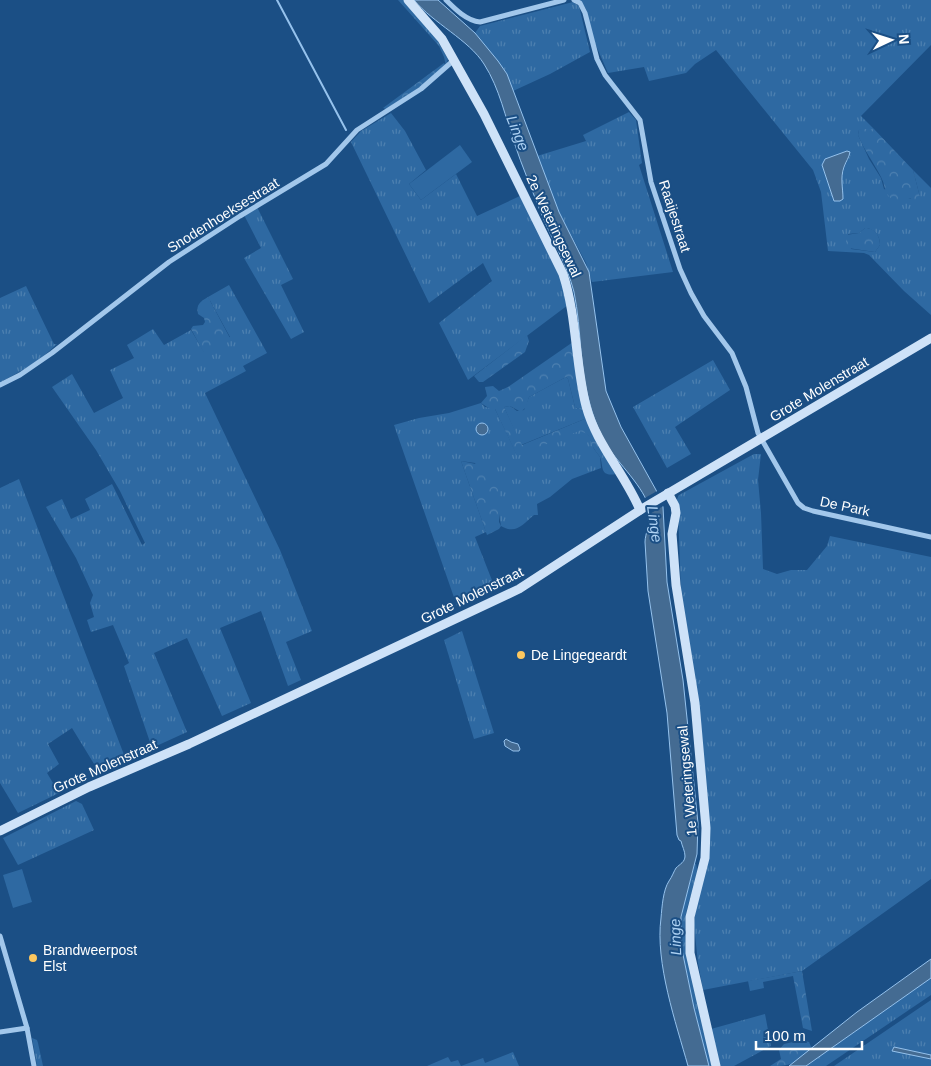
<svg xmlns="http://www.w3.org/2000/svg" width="931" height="1066" font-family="Arial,sans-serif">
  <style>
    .grass { fill: url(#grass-tufts); fill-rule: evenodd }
    .forest { fill: url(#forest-crowns) }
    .park { fill: #2e69a2 }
    .water { fill: #446b92; stroke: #95c2ed }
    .pier { fill: #1b4f85 }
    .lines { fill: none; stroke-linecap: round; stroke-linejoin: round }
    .stream { stroke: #95c2ed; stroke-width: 2 }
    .street { stroke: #a2c7eb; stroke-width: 5 }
    .secondary { stroke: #cee2f8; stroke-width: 9 }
    .poi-dot { fill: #fcc75f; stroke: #1b4f85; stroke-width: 2 }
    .labels { text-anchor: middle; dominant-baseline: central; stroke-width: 4; stroke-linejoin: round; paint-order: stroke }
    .street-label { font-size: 14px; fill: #fff; stroke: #1b4f85 }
    .poi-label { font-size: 14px; fill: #fff; stroke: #1b4f85; text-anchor: start }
    .water-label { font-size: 15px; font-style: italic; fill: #add1f3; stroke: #1b4f85 }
  </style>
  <defs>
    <pattern id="grass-tufts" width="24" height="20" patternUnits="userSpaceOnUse" patternTransform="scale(1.25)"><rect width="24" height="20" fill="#2e69a2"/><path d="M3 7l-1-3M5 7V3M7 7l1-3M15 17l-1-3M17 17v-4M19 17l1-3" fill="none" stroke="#4d80b0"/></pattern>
    <pattern id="forest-crowns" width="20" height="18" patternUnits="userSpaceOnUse" patternTransform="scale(1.25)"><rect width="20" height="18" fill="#2e69a2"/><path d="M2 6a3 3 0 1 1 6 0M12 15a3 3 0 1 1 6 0" fill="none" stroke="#4d80b0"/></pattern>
  </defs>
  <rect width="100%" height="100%" fill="#1b4f85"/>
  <g class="grass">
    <path d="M398 0H405L432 31 448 59 446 66 444 57 439 46Z"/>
    <path d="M580 0H931V45L861 116 874 129 859 130 858 135 869 159 881 178 884 189 906 199 920 197 913 170 931 188V315L904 291 869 255 864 253 828 251 821 192 813 170 716 50 695 64 686 73 649 81 644 67 608 73 594 41 586 9ZM847 151 850 156C843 168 840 180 843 194L833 200 825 159ZM865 228C875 228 880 236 880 245L875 252 851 249 848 234 859 233Z"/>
    <path d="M573 2 579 6 590 52 550 74 513 91 507 74 475 33 480 26Z"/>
    <path d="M629 112 636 120 642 163 639 165 673 272 592 282 586 263 559 212 537 156 586 141 583 135Z"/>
    <path d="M391 113 405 131 426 170 409 184 421 200 456 174 477 216 520 196 561 277 568 305 468 380 439 323 492 281 483 263 429 303 351 142 361 131Z"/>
    <path d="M257 207 293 279 281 285 304 332 291 339 244 258 261 248 244 215Z"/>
    <path d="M229 285 267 353 243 366 246 371 205 393 280 550 312 631 286 642 301 680 288 686 261 611 220 628 251 703 222 716 187 638 154 653 187 732 152 748 124 666 129 663 113 625 91 632 87 620 94 617 90 603 93 595 76 558 46 507 62 499 71 519 90 510 85 499 112 484 142 545 145 543 120 491 96 450 52 387 72 374 94 413 123 398 110 370 134 358 127 345 153 329 164 345 191 330 204 352 230 337 208 297Z"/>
    <path d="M26 286 52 340 54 344H57C41 360 21 372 0 382V298Z"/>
    <path d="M713 360 730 390 675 427 691 454 667 468 633 407Z"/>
    <path d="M566 377 568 379 575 407 585 412 587 418 521 445 504 407 510 406 517 411 524 410 529 397Z"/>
    <path d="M481 403 485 407 495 409 517 455 579 430 586 432 590 437 594 449 600 457 601 468 572 479 550 497 537 504 538 515H534C523 524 516 535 501 526L499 514 475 463 461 461 486 532 475 537 495 588 457 606 394 425 419 418 449 413Z"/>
    <path d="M754 454H761L758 480 761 513 763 569 777 574 791 570H807L827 546 830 536 931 557V879L802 971 703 990 698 963 694 925 696 904 710 842 681 595 678 508 676 501 679 495Z"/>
    <path d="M19 479 126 760 99 772 72 728 48 744 59 764 47 773 59 793 18 813 0 783V488Z"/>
    <path d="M462 631 494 733 474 739 444 640Z"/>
    <path d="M76 801 82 804 94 830 18 865 3 838Z"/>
    <path d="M695 864H696C700 878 690 895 687 909 684 925 686 940 687 956L713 1066H709L694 1008 681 945 680 929 684 904Z"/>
    <path d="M931 978V995L826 1066H806Z"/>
    <path d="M931 1000V1055L894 1047 892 1050 931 1059V1066H834Z"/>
    <path d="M765 1014 771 1046 734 1066H720L711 1029Z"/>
    <path d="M32 1038 37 1040 38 1043 43 1066H37Z"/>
    <path d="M513 1052 519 1066H461L483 1058 485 1063Z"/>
    <path d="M448 1057 451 1062 458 1060 461 1066H427Z"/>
  </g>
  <g class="forest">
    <path d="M444 63 446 66 426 83 386 109 383 108Z"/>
    <path d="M862 129H874L913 170 920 197V201L916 204 912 203 911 198 903 201H894C882 191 887 189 881 177 874 163 864 150 858 135L859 130Z"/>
    <path d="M865 228C875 227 880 236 880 245L875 252 848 248 846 244V235L859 233Z"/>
    <path d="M208 297 230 338 204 353 191 329 193 326 203 325 205 322 204 318 198 314C196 304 200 302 208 297Z"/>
    <path d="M527 335 529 341 525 352 483 382H479L474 376Z"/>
    <path d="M573 342 585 412 575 407 568 379 566 377 529 397 526 407 521 412 510 406 504 407 522 445 587 418 616 474C599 477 604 466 600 457 598 454 595 451 593 447 589 437 591 434 579 431L517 456 495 409H490L481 403 487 396 485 387 493 386 499 391 508 387Z"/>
    <path d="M461 461 486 466 500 492 499 522 501 526 499 529 487 535Z"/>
    <path d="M802 971 812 1031 803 1028 793 976 763 982 764 988 750 991 748 981Z"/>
    <path d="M802 1040 809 1042 812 1049C794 1064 794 1066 770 1066L781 1059 779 1050 784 1044Z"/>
  </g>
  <g class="park">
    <path d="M460 145 472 162 421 200 409 184Z"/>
    <path d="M22 869 32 902 13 908 3 875Z"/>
  </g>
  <g class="water">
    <path d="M414 0H438L475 33 498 61 507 74 559 212 589 272 606 391 621 427 656 490 663 507 667 582 683 680 698 823 697 854 681 917V945L694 1008 709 1066H688C676 1023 655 963 661 918 662 907 663 890 669 881 672 877 674 871 676 868 680 864 685 862 685 856 685 851 682 846 681 841L679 840 677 835 667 713 648 591 645 542C645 534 651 521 650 513 649 493 621 466 610 450 602 438 595 422 591 408 579 371 582 331 574 292 567 264 550 236 539 208 531 187 522 166 515 145 505 117 500 89 484 64 469 40 433 23 414 0Z"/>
    <path d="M847 151 850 152C849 158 846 161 844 167 840 178 843 188 843 199L840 201H834L822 165 825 159Z"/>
    <circle cx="482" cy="429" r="6"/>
    <path d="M506 739 511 742 518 744 520 749 519 751H513L505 746 504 741Z"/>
    <path d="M931 959V978L806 1066H789L857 1012Z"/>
    <path d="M894 1047 931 1055V1059L892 1051Z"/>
  </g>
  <path class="pier" d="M659 490 665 505 648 515 643 499Z"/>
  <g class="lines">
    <path class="stream" d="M277 0 346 130"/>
    <g class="street">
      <path d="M446 0C455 9 467 21 480 22L564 0"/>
      <path d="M574 0 580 3 585 13 597 59 605 75 640 120 651 182 680 269 691 293 704 316 732 353 746 387 758 433 798 503 804 508 813 511 931 537"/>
      <path d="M0 385 20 375 52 353 169 262 240 216 326 164 357 130 421 89 454 60"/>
      <path d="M0 936 27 1028 34 1066"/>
      <path d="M0 1032 27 1028"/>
    </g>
    <g class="secondary">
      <path d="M408 0 442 39 484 114 563 274C577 317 575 363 586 406 596 444 625 474 640 510"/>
      <path d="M668 493 675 506 676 513 672 534 676 585 695 703 706 828 705 858 690 917V953L716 1066"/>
      <path d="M0 831 89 787 189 744 519 589 645 507 931 338"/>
    </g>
  </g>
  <g class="poi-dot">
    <circle cx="521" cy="655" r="5"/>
    <circle cx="33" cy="958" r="5"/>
  </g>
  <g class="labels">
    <g class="street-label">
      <text transform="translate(223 215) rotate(-32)">Snodenhoeksestraat</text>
      <text transform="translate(675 216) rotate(72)">Raaijestraat</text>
      <text transform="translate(554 226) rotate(65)">2e Weteringsewal</text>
      <text transform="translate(819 389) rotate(-31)">Grote Molenstraat</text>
      <text transform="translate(845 506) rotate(12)">De Park</text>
      <text transform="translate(472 595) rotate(-26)">Grote Molenstraat</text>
      <text transform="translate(105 766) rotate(-24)">Grote Molenstraat</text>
      <text transform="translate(687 781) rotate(-95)">1e Weteringsewal</text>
    </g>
    <g class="poi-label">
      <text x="531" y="655">De Lingegeardt</text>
      <text x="43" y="950">Brandweerpost<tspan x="43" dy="16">Elst</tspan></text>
    </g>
    <g class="water-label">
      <text transform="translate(518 133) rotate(68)">Linge</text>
      <text transform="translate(655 524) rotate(82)">Linge</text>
      <text transform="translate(675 937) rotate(-92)">Linge</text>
    </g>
  </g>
  <g transform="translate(891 40) rotate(86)" stroke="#1b4f85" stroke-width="4" paint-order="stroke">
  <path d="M0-4L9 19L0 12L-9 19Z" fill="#ffffff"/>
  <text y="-8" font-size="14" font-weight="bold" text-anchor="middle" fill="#ffffff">N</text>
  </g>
  <path d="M756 1041v8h106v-8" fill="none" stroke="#ffffff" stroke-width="2.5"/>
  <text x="764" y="1041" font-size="15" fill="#ffffff" stroke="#1b4f85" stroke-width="4" paint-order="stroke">100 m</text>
</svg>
